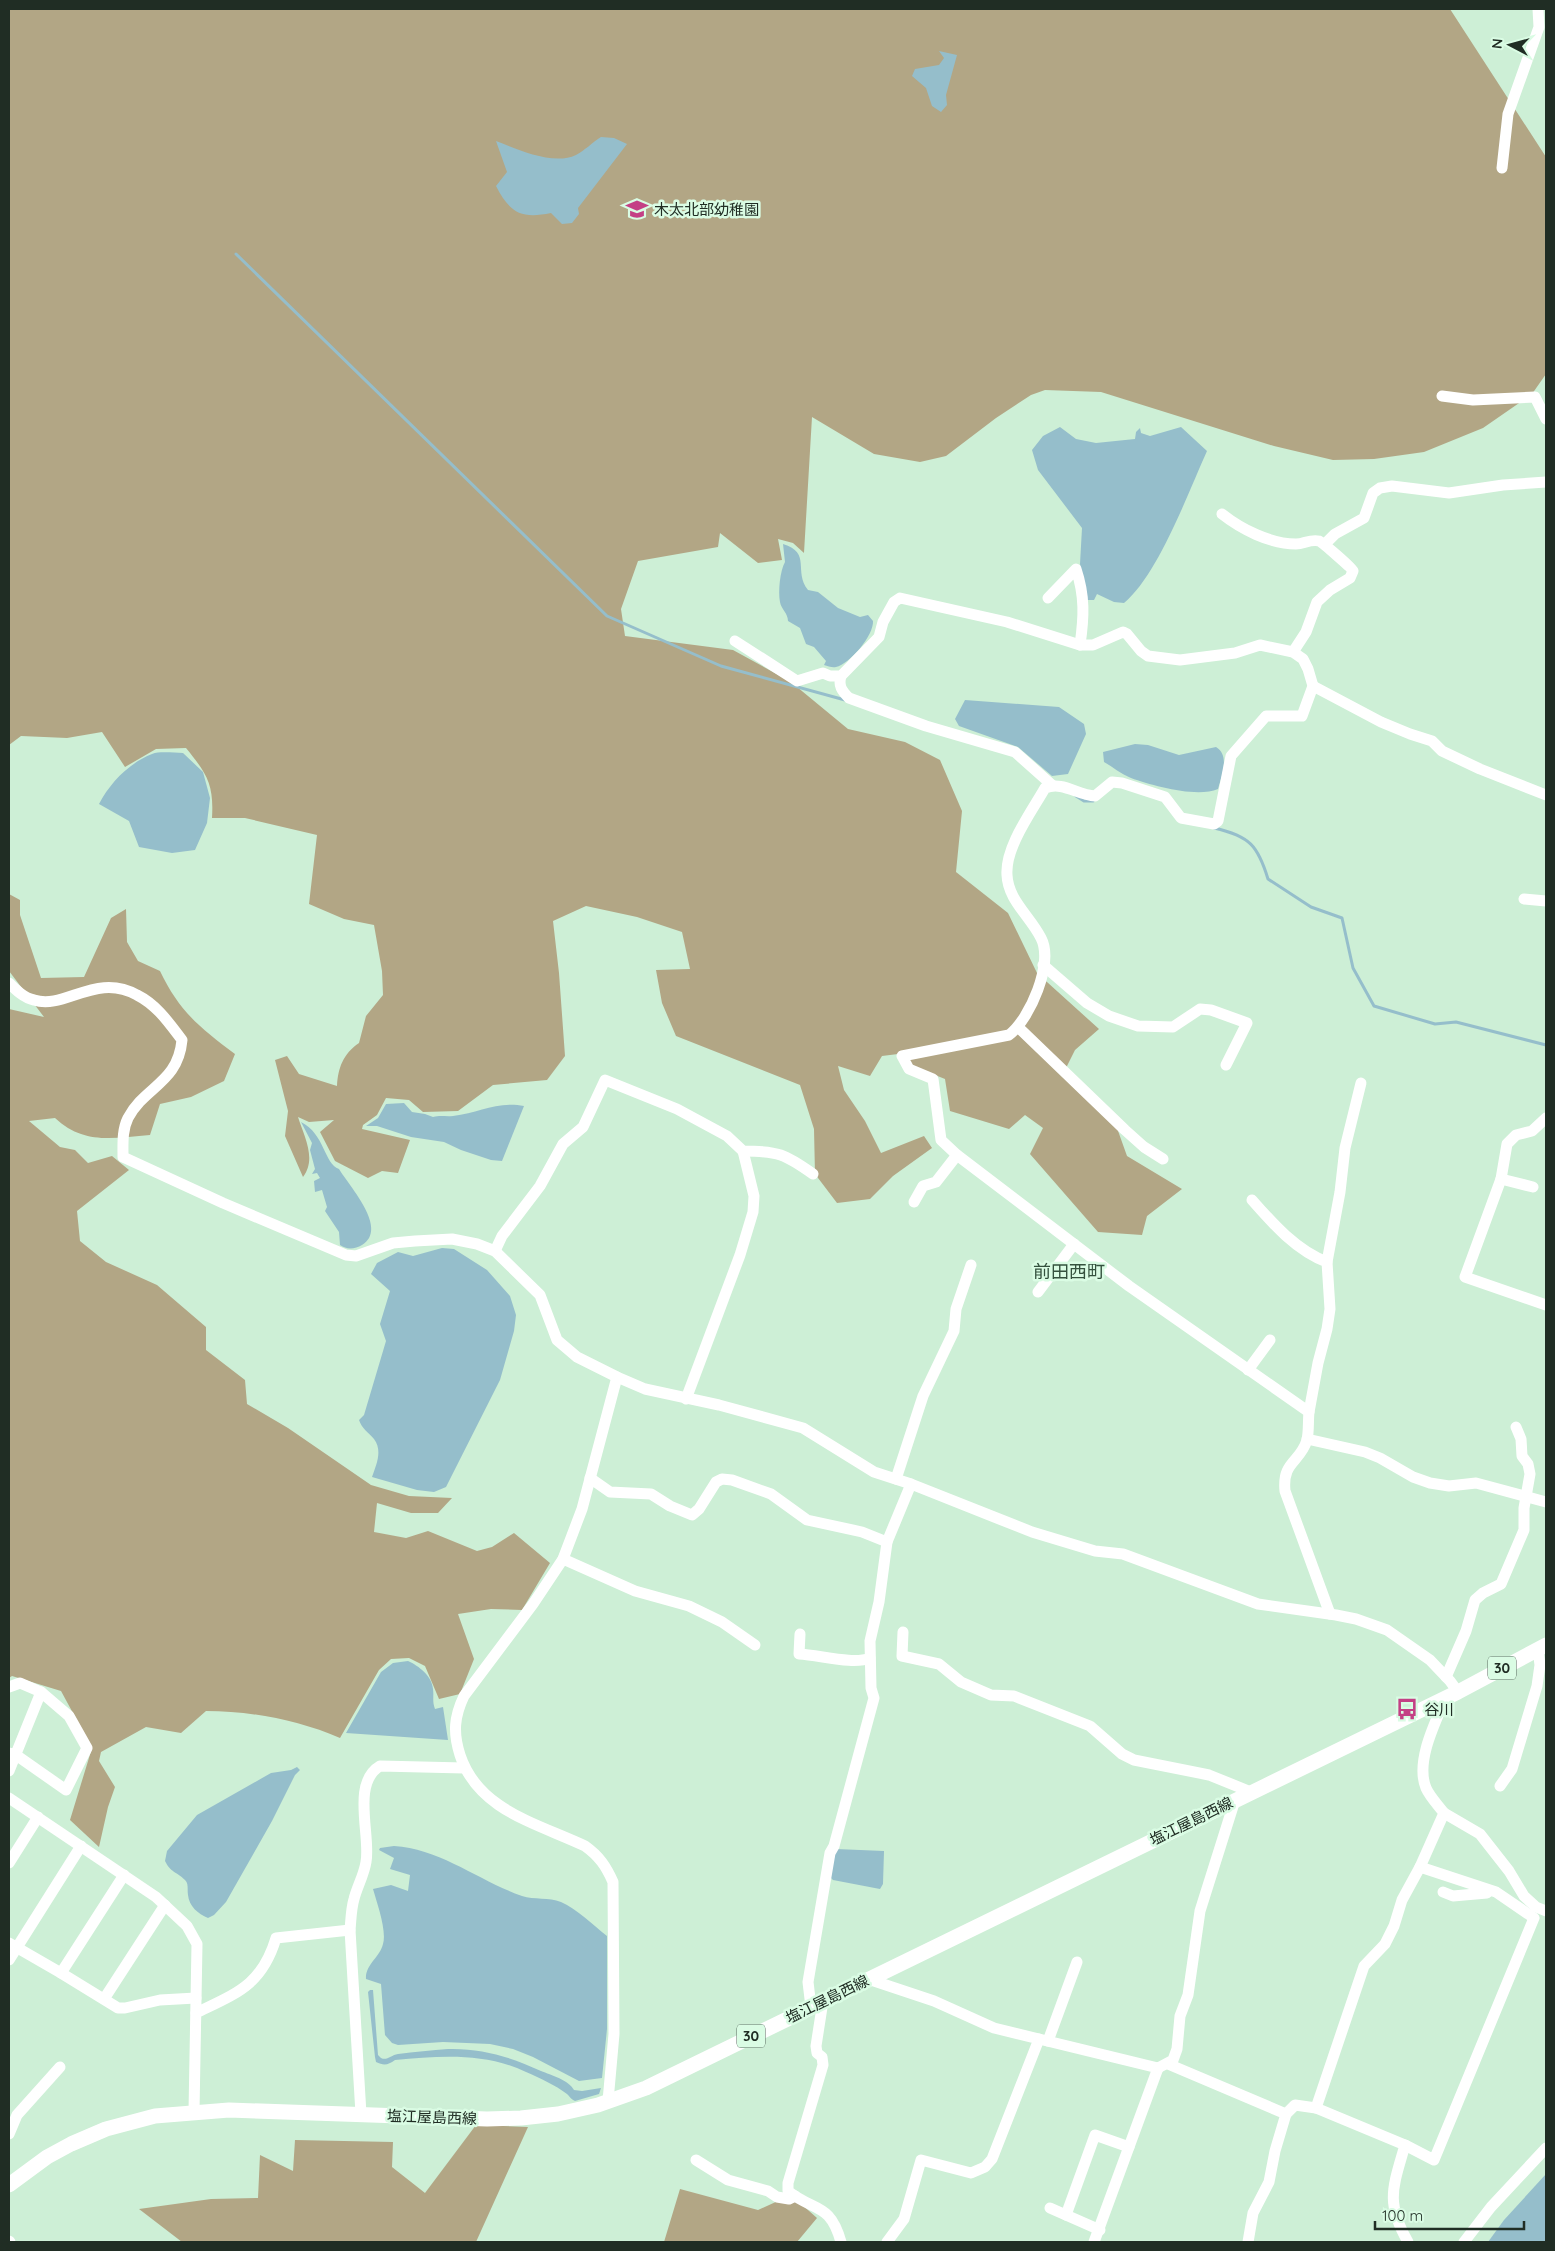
<svg xmlns="http://www.w3.org/2000/svg" width="1555" height="2251" font-family="Quicksand,'Noto Sans JP',sans-serif">
  <style>
    .forest { fill: #b2a685 }
    .water { fill: #95becb }
    .lines { fill: none; stroke-linecap: round; stroke-linejoin: round }
    .stream { stroke: #95becb; stroke-width: 3 }
    .minor { stroke: #fff; stroke-width: 11 }
    .major { stroke: #fff; stroke-width: 15 }
    .labels { text-anchor: middle; dominant-baseline: central; stroke-width: 5; stroke-linejoin: round; paint-order: stroke }
    .shield { fill: #dafce4; stroke: #586b5e; stroke-width: 1 }
    .shield-label { font-size: 14px; font-weight: bold; fill: #202d24 }
    .poi-label { font-size: 15px; fill: #202d24; stroke: #dafce4; text-anchor: start }
    .street-label { font-size: 15px; fill: #202d24; stroke: #dafce4 }
    .quarter-label { font-size: 18px; fill: #34513e; stroke: #dafce4 }
  </style>
  <rect width="100%" height="100%" fill="#cdefd6"/>
  <g class="forest">
    <path d="M9 9H1450L1546 157V374L1532 394 1483 428 1424 452 1374 459 1333 460 1274 446 1101 392 1045 390 1031 395 996 418 946 456 920 462 874 454 812 417 804 553 793 543 778 539 782 560 758 563 720 533 718 547 638 561 621 609 625 636 733 650 791 682 848 729 905 742 940 760 962 811 956 872 1008 913 1037 973 1099 1029 1075 1050 1062 1076 1117 1128 1127 1156 1182 1189 1147 1216 1142 1235 1098 1232 1030 1154 1043 1128 1025 1115 1009 1129 950 1111 945 1079 915 1067 898 1054 882 1056 870 1076 838 1066 844 1090 865 1121 881 1153 924 1136 932 1148 893 1176 870 1199 837 1203 815 1174 814 1129 800 1085 676 1036 662 1003 656 970 690 969 682 932 637 917 586 906 553 921 559 973 565 1056 547 1080 493 1085 458 1111 423 1112 409 1100 386 1098 377 1115 363 1125 362 1129 410 1140 398 1173 382 1171 368 1178 335 1161 320 1132 334 1120 309 1122 298 1117C304 1136 317 1159 303 1177L285 1136 288 1111 275 1060 287 1056 299 1074 337 1086C338 1068 343 1054 359 1043L366 1016 383 995 382 971 374 925 344 919 309 904 317 835 245 818H212C214 784 207 774 186 748L156 749 125 767 102 732 67 738 21 736 9 745Z"/>
    <path d="M9 894 20 900V915L41 978 84 977 111 918 126 909 127 942 138 961 160 971C179 1011 200 1028 235 1054L224 1081 191 1097 160 1104 150 1135C113 1138 84 1145 55 1118L29 1121 60 1147 75 1150 88 1163 112 1156 129 1170 77 1211 80 1241 106 1262 157 1285 206 1327V1350L245 1380 247 1404 288 1428 371 1485 409 1496 452 1498 438 1513H411L377 1503 374 1532 406 1538 428 1531 477 1551 492 1547 514 1533 550 1563 522 1610 491 1609 458 1614 474 1659 460 1694 439 1699 425 1666 409 1658 391 1659 379 1670 340 1738C298 1720 251 1711 206 1711L181 1733 146 1727 101 1752 99 1761 115 1787 108 1807 99 1847 70 1820 92 1748 61 1691 12 1676 9 1678V1009L44 1017 9 971Z"/>
    <path d="M476 2125 528 2127 476 2242H182L139 2209 211 2199 258 2198 260 2155 293 2171 295 2140 393 2142 392 2167 425 2193Z"/>
    <path d="M680 2189 758 2210 791 2195 817 2218 797 2242H664Z"/>
  </g>
  <g class="water">
    <path d="M939 51 957 55 946 95 947 105 941 112 932 106 926 88 912 76 915 69 939 65 944 58Z"/>
    <path d="M601 137 614 138 627 144 578 208 579 214 572 223 562 224 551 213C521 219 510 213 496 186L507 172 496 141C517 149 553 166 576 155 584 151 593 142 601 137Z"/>
    <path d="M1060 427 1076 439 1096 443 1135 439 1136 432 1140 428 1141 433 1150 436 1181 427 1207 451C1188 493 1158 575 1124 603L1114 602 1097 594 1094 600H1087L1080 564 1082 528 1038 470 1032 450 1043 436Z"/>
    <path d="M783 544C812 553 793 571 808 590L818 592 838 608 860 617 868 615 873 621C874 635 850 664 836 667 832 668 828 666 824 665L826 661 814 647 806 644 800 628 788 621C788 613 781 609 780 602 778 591 780 571 785 562Z"/>
    <path d="M965 700 1059 707 1084 724 1086 734 1068 774 1052 776 1018 747 959 726 955 719Z"/>
    <path d="M1135 744 1148 745 1179 755 1216 747C1230 755 1222 776 1218 789 1197 798 1153 786 1131 778 1121 774 1113 767 1104 762L1103 752Z"/>
    <path d="M183 753 203 772 210 798 207 823 195 850 172 853 139 847 129 821 99 804C110 783 129 763 152 754 160 751 174 753 183 753Z"/>
    <path d="M404 1103 412 1112 425 1114 433 1117C441 1115 446 1117 453 1116 479 1113 497 1101 524 1106L502 1161 491 1160 461 1150 444 1142 411 1137 377 1126H366L378 1118 386 1104Z"/>
    <path d="M301 1122C325 1134 324 1164 339 1169 350 1187 389 1229 362 1245 355 1249 347 1250 340 1245L339 1232 325 1211 327 1207 322 1190 315 1192 314 1181 320 1178 317 1173 312 1174 315 1169 310 1150 312 1143Z"/>
    <path d="M442 1248 454 1249 487 1270 510 1296 516 1315 514 1331 500 1380 446 1487 434 1492 417 1490 372 1477C376 1465 383 1451 374 1439 368 1432 362 1429 359 1420L364 1415 386 1341 380 1324 390 1291 371 1274 377 1263 398 1252 413 1256Z"/>
    <path d="M408 1661C419 1666 432 1676 433 1689 434 1697 432 1701 435 1709L443 1707 448 1740 346 1733 381 1672 393 1663Z"/>
    <path d="M297 1767 300 1770 295 1775 272 1821 226 1902 214 1915 208 1918C198 1914 189 1906 188 1895 187 1889 189 1884 185 1880 176 1871 171 1873 165 1861L167 1851 197 1815 271 1773 291 1770Z"/>
    <path d="M394 1846C441 1849 479 1881 522 1896 534 1900 549 1897 561 1902 577 1909 593 1925 607 1936V2029L602 2078 579 2081 533 2057 513 2049 490 2044 443 2042 398 2045 392 2043 385 2035 381 1984 366 1979C365 1965 380 1957 383 1944 387 1931 377 1903 373 1889L391 1885 408 1891 410 1875 390 1869 394 1858 379 1850 380 1848Z"/>
    <path d="M836 1849 884 1851 883 1884 880 1889 833 1880 830 1877Z"/>
    <path d="M370 1990H373L378 2055 381 2058C387 2061 391 2055 398 2054 414 2052 432 2050 448 2049 481 2048 511 2057 541 2071 551 2075 569 2080 574 2090L582 2091 601 2088 599 2094 575 2101C571 2099 570 2097 567 2094 555 2085 540 2078 526 2072 484 2052 440 2056 395 2060 388 2065 384 2066 376 2062L375 2057 368 1992Z"/>
    <path d="M1546 2174V2242H1488L1504 2220Z"/>
  </g>
  <g class="lines">
    <g class="stream">
      <path d="M236 254 607 616 721 666 845 700"/>
      <path d="M1076 796 1084 801H1093"/>
      <path d="M1214 828C1250 836 1258 846 1268 879L1311 907 1342 918 1353 968 1374 1006 1435 1024 1456 1022 1546 1045"/>
    </g>
    <g class="minor">
      <path d="M1502 168 1508 114 1539 27 1538 9"/>
      <path d="M1442 396 1473 400 1535 397 1546 419"/>
      <path d="M1222 514C1241 529 1270 544 1296 544 1304 544 1310 539 1319 541 1322 542 1352 568 1353 571L1350 578 1330 590 1317 602 1306 632 1293 652"/>
      <path d="M1325 544 1335 534 1364 518 1373 493 1380 488 1392 486 1449 493 1503 485 1546 482"/>
      <path d="M1048 598 1076 569C1085 596 1084 617 1080 645"/>
      <path d="M735 641 797 681 823 673 830 676H841L879 637 883 622 894 602 900 598 1007 622 1080 645H1093L1123 632 1127 634 1141 651 1148 656 1180 660 1235 653 1260 645 1293 652 1303 659 1308 669 1313 686 1302 716H1266L1231 756 1218 821 1214 824 1181 818 1165 797 1122 783 1112 782 1095 796C1077 795 1063 781 1045 788 1032 811 1005 847 1007 875 1008 900 1030 916 1041 938 1054 963 1030 1019 1009 1035L902 1056 909 1069 933 1079 941 1140 957 1155 1129 1286 1309 1412C1308 1421 1309 1431 1307 1440 1300 1463 1282 1461 1285 1491L1330 1614"/>
      <path d="M841 676C838 686 842 691 849 698L926 726 1015 752 1052 785"/>
      <path d="M1313 686 1381 722 1410 734 1432 741 1442 751 1480 769 1546 795"/>
      <path d="M1524 899 1546 901"/>
      <path d="M1043 965 1087 1003 1109 1016 1138 1026 1173 1027 1200 1009 1211 1010 1247 1023 1226 1065"/>
      <path d="M9 983C16 990 24 998 34 1000 65 1010 96 972 137 995 157 1005 169 1023 182 1040 178 1083 145 1086 128 1118 122 1130 123 1144 123 1157L223 1203 346 1255 356 1256 393 1243 415 1241 452 1239 477 1244 495 1251 540 1295 557 1340 577 1357 617 1377 645 1389 719 1405 803 1428 874 1472 911 1484 1032 1532 1095 1551 1123 1554 1258 1604 1336 1615 1356 1619 1387 1630 1430 1660 1450 1681 1458 1692"/>
      <path d="M1019 1028 1125 1130 1144 1147 1163 1159"/>
      <path d="M1501 1179 1507 1144 1516 1135 1532 1131 1546 1118"/>
      <path d="M1533 1187 1501 1179 1465 1277 1546 1305"/>
      <path d="M1252 1200C1273 1224 1297 1251 1327 1262L1330 1309 1327 1329 1318 1363 1309 1412"/>
      <path d="M914 1202 923 1186 936 1182 957 1155"/>
      <path d="M495 1251 502 1236 540 1186 563 1144 583 1127 605 1080 677 1109 727 1136 743 1151C778 1151 785 1154 813 1174"/>
      <path d="M1327 1262 1340 1192 1345 1148 1361 1083"/>
      <path d="M1038 1292 1074 1244"/>
      <path d="M1248 1370 1270 1340"/>
      <path d="M686 1399 740 1255 753 1212 754 1196 743 1151"/>
      <path d="M1307 1439 1365 1452 1380 1458 1413 1477 1430 1483 1449 1486 1476 1483 1546 1502"/>
      <path d="M590 1478 610 1492 651 1494 670 1506 692 1515 699 1509 716 1482 722 1479 732 1480 771 1494 807 1520 862 1532 887 1542"/>
      <path d="M896 1479 923 1396 954 1331 956 1309 971 1265"/>
      <path d="M563 1559 635 1591 689 1606 722 1622 755 1645"/>
      <path d="M903 1632 902 1656 939 1664 961 1682 991 1695 1014 1696 1090 1726 1122 1754 1134 1760 1209 1775 1251 1792"/>
      <path d="M800 1634 799 1654C820 1655 853 1665 870 1658"/>
      <path d="M1446 1677 1466 1631 1475 1600 1483 1593 1501 1584 1524 1530V1508L1530 1474 1528 1464 1522 1456 1521 1439 1516 1427"/>
      <path d="M9 1687 20 1683 41 1692"/>
      <path d="M9 1753 16 1755 66 1790 87 1748 69 1716 41 1692 9 1771"/>
      <path d="M1500 1786 1512 1769 1537 1686 1540 1665 1538 1649"/>
      <path d="M9 1798 156 1897 187 1926 197 1944 194 2112"/>
      <path d="M1444 1813 1480 1834 1509 1871 1524 1896 1536 1907 1546 1911"/>
      <path d="M9 1863 38 1817"/>
      <path d="M1443 1892 1453 1896 1487 1893"/>
      <path d="M9 1943 61 1973 124 1875"/>
      <path d="M9 1960 81 1846"/>
      <path d="M61 1973 118 2008H125L160 2000 196 1998"/>
      <path d="M868 1979 934 2001 994 2028 1039 2039 992 2159 985 2167 971 2173 921 2160 904 2219 887 2242"/>
      <path d="M104 1999 165 1905"/>
      <path d="M823 2001 816 2046 817 2053 822 2057 823 2065 788 2183V2191C814 2212 830 2202 841 2242"/>
      <path d="M811 2007 808 1982 830 1853 834 1846 874 1698 871 1688 870 1641 879 1602 887 1542 911 1484"/>
      <path d="M196 2013C237 1993 262 1985 276 1938L350 1930"/>
      <path d="M1039 2039 1158 2068 1173 2060 1177 2049 1180 2016 1188 1995 1200 1911 1235 1800"/>
      <path d="M1048 2041 1077 1962"/>
      <path d="M1168 2064 1286 2114 1275 2151 1269 2182 1253 2213 1248 2242"/>
      <path d="M608 2101 614 2034 613 1882C606 1866 599 1856 585 1846 536 1823 478 1810 460 1755 453 1733 454 1717 464 1696L533 1604 563 1559 582 1509 617 1377"/>
      <path d="M1316 2108 1364 1966 1385 1944 1394 1926 1402 1900 1420 1867 1444 1813C1438 1805 1430 1797 1426 1788 1415 1761 1436 1721 1446 1697"/>
      <path d="M361 2114 350 1930C351 1920 351 1909 354 1899 357 1887 364 1875 366 1862 371 1836 351 1783 380 1766L464 1768"/>
      <path d="M1286 2114 1295 2105 1316 2108 1405 2145C1393 2187 1385 2202 1408 2242"/>
      <path d="M9 2134 17 2115 60 2067"/>
      <path d="M1405 2145 1434 2160 1534 1918 1496 1892 1420 1867"/>
      <path d="M696 2160 728 2180 768 2191 777 2197 789 2199 795 2196"/>
      <path d="M1050 2208 1100 2230"/>
      <path d="M1066 2215 1095 2135 1129 2147"/>
      <path d="M9 2241 10 2242"/>
      <path d="M1094 2242 1158 2068"/>
      <path d="M1464 2242 1491 2207 1546 2148"/>
    </g>
    <path class="major" d="M9 2185 47 2157 71 2144 106 2129 155 2116 229 2110 487 2119 521 2118 558 2114 598 2105 646 2088 1458 1692 1546 1645"/>
  </g>
  <defs>
    <g id="school-bare" transform="scale(1.725)"><path d="M0-5L7-2L0 1L-7-2ZM-4 1L0 2.5L4 1V4Q0 6-4 4Z" fill="#c44085" stroke="#dafce4" stroke-width="2.5" paint-order="stroke"/></g>
    <g id="bus-bare" transform="scale(1.725)"><path d="M-5-6H5V4H4V6H2V4H-2V6H-4V4H-5ZM-3.5-4V0h7V-4ZM-3.5 1.2v1.5H-2V1.2ZM2 1.2v1.5H3.5V1.2Z" fill="#c44085" stroke="#dafce4" stroke-width="2.5" paint-order="stroke"/></g>
  </defs>
  <g fill-rule="evenodd">
    <use href="#school-bare" x="637" y="209"/>
    <use href="#bus-bare" x="1407" y="1709"/>
  </g>
  <g class="labels">
    <g class="shield">
      <rect x="1488" y="1656.5" width="28" height="23" rx="4"/>
      <rect x="737" y="2024.5" width="28" height="23" rx="4"/>
    </g>
    <g class="shield-label">
      <text x="1502" y="1668">30</text>
      <text x="751" y="2036">30</text>
    </g>
    <g class="poi-label">
      <text x="654" y="209">木太北部幼稚園</text>
      <text x="1424" y="1709">谷川</text>
    </g>
    <g class="street-label">
      <text transform="translate(1191 1821) rotate(-26)">塩江屋島西線</text>
      <text transform="translate(827 1999) rotate(-26)">塩江屋島西線</text>
      <text transform="translate(432 2117) rotate(2)">塩江屋島西線</text>
    </g>
    <g class="quarter-label">
      <text x="1069" y="1271">前田西町</text>
    </g>
  </g>
  <rect width="1555" height="2251" fill="none" stroke="#202d24" stroke-width="20"/>
  <g transform="translate(1510 45) rotate(276)" stroke="#dafce4" stroke-width="4" paint-order="stroke">
  <path d="M0-4L9 19L0 12L-9 19Z" fill="#202d24"/>
  <text y="-8" font-size="14" font-weight="bold" text-anchor="middle" fill="#202d24">N</text>
  </g>
  <path d="M1375 2221v8h149v-8" fill="none" stroke="#202d24" stroke-width="2.5"/>
  <text x="1382" y="2221" font-size="15" fill="#202d24" stroke="#dafce4" stroke-width="4" paint-order="stroke">100 m</text>
</svg>
